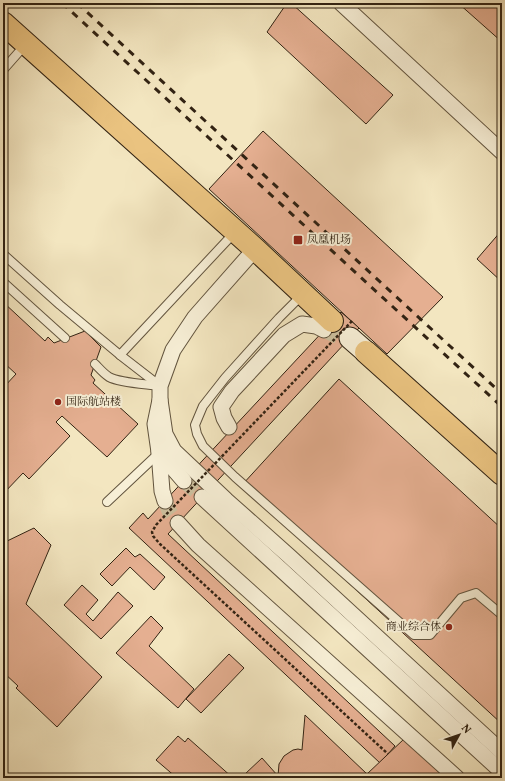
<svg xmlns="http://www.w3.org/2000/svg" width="505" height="781" font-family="Vollkorn,'Noto Serif SC',serif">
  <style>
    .building { fill: #e5af91; stroke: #322313 }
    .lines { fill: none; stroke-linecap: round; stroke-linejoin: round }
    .street-tunnel { stroke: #ccbf9d; stroke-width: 15; stroke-dasharray: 15 8; stroke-linecap: butt }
    .lane-casing { stroke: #62543e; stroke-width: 10 }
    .street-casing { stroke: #62543e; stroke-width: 17 }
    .secondary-casing { stroke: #322313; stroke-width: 23 }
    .primary-casing { stroke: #322313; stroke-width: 24 }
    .lane { stroke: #f7efd6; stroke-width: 8 }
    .street { stroke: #f7efd6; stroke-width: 15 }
    .secondary { stroke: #f7efd6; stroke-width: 21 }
    .primary { stroke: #eac380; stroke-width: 22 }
    .rail { stroke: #322313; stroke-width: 3; stroke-dasharray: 7 7; stroke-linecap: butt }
    .path-bridge { stroke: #322313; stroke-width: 2.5; stroke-dasharray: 3 2; stroke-linecap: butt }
    .poi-dot { fill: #8f2418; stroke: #f7efd6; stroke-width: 1.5 }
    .labels { text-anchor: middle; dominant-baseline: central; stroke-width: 4; stroke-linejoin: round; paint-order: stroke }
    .poi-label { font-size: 11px; fill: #322313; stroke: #f7efd6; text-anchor: start }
  </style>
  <rect width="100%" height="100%" fill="#f3e6c0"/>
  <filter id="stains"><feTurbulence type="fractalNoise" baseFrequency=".005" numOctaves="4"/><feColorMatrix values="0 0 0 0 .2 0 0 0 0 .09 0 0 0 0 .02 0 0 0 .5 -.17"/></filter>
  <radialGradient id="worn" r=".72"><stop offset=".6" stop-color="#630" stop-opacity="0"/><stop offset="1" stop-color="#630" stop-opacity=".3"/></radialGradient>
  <g class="building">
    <path d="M287 3H291L393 95 366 124 267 32Z"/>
    <path d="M458 3H502V42Z"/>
    <path d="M263 131 443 297 387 354 209 189Z"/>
    <path d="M502 230V282L477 259Z"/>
    <path d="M3 302 45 341 48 337 54 343 85 331 101 347 91 375 95 380 93 383 138 424 107 457 62 416 56 422 70 436 29 479 23 473 3 494V388L16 374 3 362Z"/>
    <path d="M341 312 359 328 168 534 395 746 380 763 129 528 143 513 148 519Z"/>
    <path d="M339 379 502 529V724L242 485Z"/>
    <path d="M34 528 51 545 26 604 102 677 57 727 16 688 18 686 3 672V543Z"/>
    <path d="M126 548 135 557 140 554 165 577 154 590 130 567 112 586 100 574Z"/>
    <path d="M82 585 98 600 86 614 93 621 118 592 133 606 101 639 64 605Z"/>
    <path d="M151 616 163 628 149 646 194 689 178 708 116 653Z"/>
    <path d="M229 654 244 668 201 713 186 699Z"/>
    <path d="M305 715 367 774 404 739 445 778H249L245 774 262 758 278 776 279 764 284 756 293 750 298 749 302 750Z"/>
    <path d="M178 736 185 742 188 738 233 778H177L156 760Z"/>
  </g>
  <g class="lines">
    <g class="street-tunnel">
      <path d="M324 330 347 341"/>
      <path d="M184 481 202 497"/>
      <path d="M165 501 169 511 178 523"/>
    </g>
    <g class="lane-casing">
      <g id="lane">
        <path d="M3 70 25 45"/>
        <path d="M3 254 60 305 120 355 160 386"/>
        <path d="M3 282 65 338"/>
        <path d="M302 295 279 318 225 378 203 406 195 425 197 434 203 446 235 477 414 635H430L461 598 476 593 502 615"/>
        <path d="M120 355 235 232"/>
        <path d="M95 364C99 368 103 373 109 377 120 383 145 384 159 386"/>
        <path d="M107 502 159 453"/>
      </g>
    </g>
    <g class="street-casing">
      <g id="street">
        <path d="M341 3 502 152"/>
        <path d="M160 400 165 434 174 451 226 500 289 556 502 752"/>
        <path d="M229 427 224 418 221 407 232 391 284 335 302 324 316 326 324 330"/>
        <path d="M159 452 184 481"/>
        <path d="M202 497 502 772"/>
        <path d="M165 501 162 491 159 452 155 424 160 400V386L173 350 195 317 255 249"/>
        <path d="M178 523 198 545 457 778"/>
      </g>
    </g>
    <g class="secondary-casing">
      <path id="secondary" d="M350 338 366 352"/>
    </g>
    <g class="primary-casing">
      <g id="primary">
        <path d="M3 23 255 249 332 321"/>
        <path d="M366 352 502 474"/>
      </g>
    </g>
    <use href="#lane" class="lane"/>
    <use href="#street" class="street"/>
    <use href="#secondary" class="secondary"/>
    <use href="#primary" class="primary"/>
    <g class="rail">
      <path d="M62 3 502 407"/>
      <path d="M77 3 502 394"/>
    </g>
    <path class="path-bridge" d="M352 321 156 525 152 532 153 536 160 544 388 754"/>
  </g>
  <g class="poi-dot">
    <rect x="293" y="235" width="10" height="10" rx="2"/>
    <circle cx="58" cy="402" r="4"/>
    <circle cx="449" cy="627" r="4"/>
  </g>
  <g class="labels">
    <g class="poi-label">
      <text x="307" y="240">凤凰机场</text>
      <text x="66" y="402">国际航站楼</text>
      <text x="441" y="627" text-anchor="end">商业综合体</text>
    </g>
  </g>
  <rect width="505" height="781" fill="none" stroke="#f3e6c0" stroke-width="16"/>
  <rect x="4" y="4" width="497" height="773" fill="none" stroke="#322313" stroke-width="2"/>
  <rect x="8" y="8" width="489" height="765" fill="none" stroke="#322313"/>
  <g transform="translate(459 735) rotate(50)" stroke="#f7efd6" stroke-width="3" paint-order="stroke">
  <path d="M0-3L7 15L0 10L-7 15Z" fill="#322313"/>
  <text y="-6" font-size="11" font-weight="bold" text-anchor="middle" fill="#322313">N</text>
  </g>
  <rect width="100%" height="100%" filter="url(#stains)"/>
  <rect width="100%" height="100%" fill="url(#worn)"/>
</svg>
